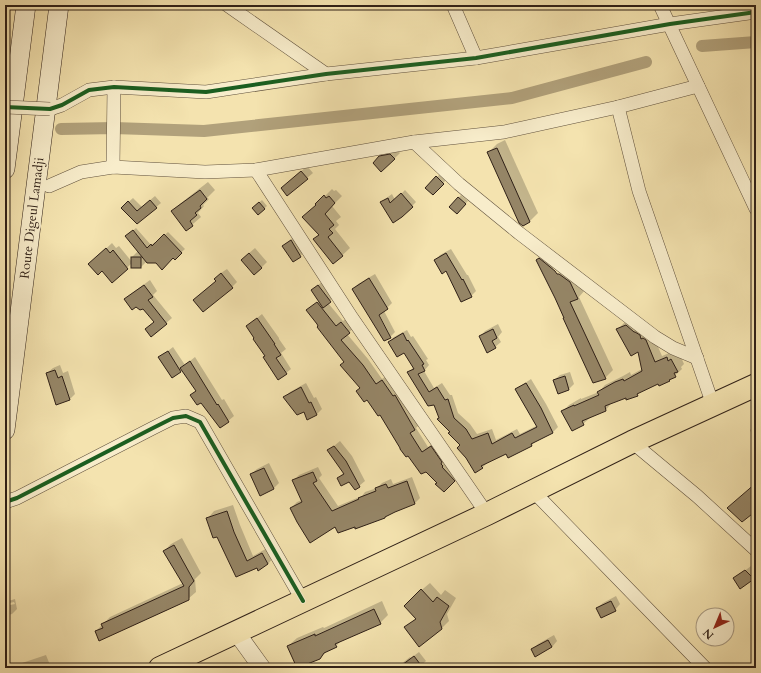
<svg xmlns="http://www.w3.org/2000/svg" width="761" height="673" font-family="Cardo,serif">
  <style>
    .shadow { fill: #0003; fill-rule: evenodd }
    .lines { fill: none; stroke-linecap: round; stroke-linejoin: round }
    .canal { stroke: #b1a17b; stroke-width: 12 }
    .building { fill: #958566; stroke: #2f2017 }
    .minor-casing { stroke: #60513d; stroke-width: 14 }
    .tertiary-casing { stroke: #60513d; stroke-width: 18 }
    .secondary-casing { stroke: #2f2017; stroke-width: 20 }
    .trunk-casing { stroke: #2f2017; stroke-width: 24 }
    .minor { stroke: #f8edcb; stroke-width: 13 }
    .tertiary { stroke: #f8edcb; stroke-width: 17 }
    .secondary { stroke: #f8edcb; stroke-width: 19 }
    .trunk { stroke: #f4e3af; stroke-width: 22 }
    .minor-bridge-casing { stroke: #60513d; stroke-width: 14; stroke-linecap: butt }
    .minor-bridge { stroke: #f8edcb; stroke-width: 13 }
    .cycleway-casing { stroke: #f8edcb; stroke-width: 6 }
    .cycleway { stroke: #1b5e20; stroke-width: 4 }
    .labels { text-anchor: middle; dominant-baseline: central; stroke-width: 3.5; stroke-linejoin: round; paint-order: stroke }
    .street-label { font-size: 13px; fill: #2f2017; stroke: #f8edcb }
  </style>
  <rect width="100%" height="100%" fill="#f4e3af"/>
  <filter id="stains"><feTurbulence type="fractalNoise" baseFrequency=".005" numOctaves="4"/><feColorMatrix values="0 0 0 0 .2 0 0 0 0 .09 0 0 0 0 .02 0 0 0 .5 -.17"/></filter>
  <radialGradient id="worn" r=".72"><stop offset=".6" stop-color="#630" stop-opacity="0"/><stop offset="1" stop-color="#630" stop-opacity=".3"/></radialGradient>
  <g class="shadow">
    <path d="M505 140 538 213 530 221 523 224 489 152 497 144Z"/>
    <path d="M396 149 400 153 394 159 374 163 386 151Z"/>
    <path d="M307 166 313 173 287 195V183Z"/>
    <path d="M442 172 448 178 433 194 426 188Z"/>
    <path d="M208 182 215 190 207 198 209 199 203 205 204 206 198 213 201 217 186 230 172 211 181 203Z"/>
    <path d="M332 189 334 191 336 190 342 196 332 206 341 217 336 221 339 225 335 229 350 248 334 263 314 239 319 234 304 217Z"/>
    <path d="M405 190 416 202 402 216 381 202 392 194 395 200Z"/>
    <path d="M461 195 468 201 457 213 450 207Z"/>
    <path d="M155 196 161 203 137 223 122 208 133 198 142 207Z"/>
    <path d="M262 200 267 206 258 214 253 208Z"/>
    <path d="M136 228 151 245 155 242 156 243 168 232 185 249 175 258 174 256 156 262 147 261 141 267 132 263 113 281 95 259 112 243 116 248 119 246 132 262V257L138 251 130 233Z"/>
    <path d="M296 235 306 251 294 261 283 246Z"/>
    <path d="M255 248 267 262 255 274 248 254Z"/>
    <path d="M451 249 467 275H468L476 291 471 296 446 270 435 261 440 255Z"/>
    <path d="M545 252 585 290 579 297 613 370 605 378 565 317 537 260ZM553 268 560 273 559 275 553 270Z"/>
    <path d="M227 269 237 282 232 287 194 300 217 280 221 273Z"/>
    <path d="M375 274 392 303 384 311 395 332 390 337 353 289 358 284ZM377 310 389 333 388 334 375 311Z"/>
    <path d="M150 280 157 291 153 295 172 318 151 336 155 321 143 307 136 306 125 299 131 294Z"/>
    <path d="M323 281 334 297 328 303 343 321 348 317 355 327 347 334 368 359 382 379 388 375 420 424 416 428 428 447 437 441 460 475 444 491 361 388 345 361 319 326 314 305 319 301 312 290Z"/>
    <path d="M262 314 279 338V339L286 349 281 353 291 369 286 373 266 355 247 326Z"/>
    <path d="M634 319 652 333 662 356 674 351 679 353 684 364 681 367 682 369 670 380 660 385 658 383 642 390 637 395 626 397 612 402 606 410 591 417 583 424 563 411 569 405 581 398V399L599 392 605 385 623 376 630 372 631 375 642 369 639 351 618 329 625 322Z"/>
    <path d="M498 324 502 332 498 337 501 342 495 347 480 337 485 331Z"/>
    <path d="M407 330 411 337 413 336 428 359 426 360 429 365 424 371 434 388 442 383 450 395H452L458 413 470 424 477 434 492 429 496 440 517 429 520 434 538 425 516 389 531 379 546 404 558 427 553 432 536 440 532 445 508 457 506 452 487 463 482 468 461 445 440 418 435 404 408 372 414 367 405 351 389 342 394 337Z"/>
    <path d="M173 347 185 365 195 357 222 400 224 399 234 416 221 427 202 401 192 395 197 390 183 369 172 377 159 358Z"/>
    <path d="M60 365 63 373 68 371 75 394 69 400 47 373 53 368Z"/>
    <path d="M570 372 574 384 569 389 554 380 560 375Z"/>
    <path d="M306 383 314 398 316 397 322 409 317 414 285 397 290 392Z"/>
    <path d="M756 424V445L750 430Z"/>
    <path d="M340 441 352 456 365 481 359 486 350 481 338 478 344 472 328 451Z"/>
    <path d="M269 463 279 483 274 488 261 494 251 474 257 469Z"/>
    <path d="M318 467 322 475 319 478 338 506 362 496 365 492 377 488 382 483 391 479 393 484 412 477 420 498 415 503 355 526H336L291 508 297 502 302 500 293 481 299 475Z"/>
    <path d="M233 505 240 525 253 556 269 547 274 557 268 564 237 576 208 518 214 511Z"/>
    <path d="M182 538 201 573 195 579 196 592 188 599 96 631 110 617 183 583 164 551 171 544Z"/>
    <path d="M751 566 756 570V576L740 587 734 579Z"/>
    <path d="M430 583 441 595 445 590 456 598 447 614 449 621 441 629 405 628 416 618 412 598Z"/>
    <path d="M616 596 620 604 615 610 597 608 603 603Z"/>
    <path d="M15 599 17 609 12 614 5 616V606L15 604 14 602 5 604V602Z"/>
    <path d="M382 601 388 615 380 623 342 640 336 646 328 650 320 658 288 646 297 638 323 627 324 628Z"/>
    <path d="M554 635 557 641 552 647 532 649 538 644Z"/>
    <path d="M419 652 426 661 418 668H396L410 657 411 658Z"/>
    <path d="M46 655 50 665 46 668H7Z"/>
  </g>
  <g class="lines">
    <g class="canal">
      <path d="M702 46 756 42"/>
      <path d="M61 129 114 128 204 131 512 98 646 62"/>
    </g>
  </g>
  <g class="building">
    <path d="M497 148 530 222 523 226 519 223 487 152Z"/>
    <path d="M390 154 395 159 381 172 373 163 379 156Z"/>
    <path d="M301 171 308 179 287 196 281 188Z"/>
    <path d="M436 176 444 184 433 195 425 188Z"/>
    <path d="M200 190 207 199 200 206 201 208 195 213 197 215 190 221 193 226 186 231 171 211Z"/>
    <path d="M401 193 413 207 402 217 393 223 380 202 388 198 390 203Z"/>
    <path d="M324 195 326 198 329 196 335 203 325 214 334 225 329 229 333 233 328 237 343 256 333 264 313 239 319 235 302 217 316 205 315 204Z"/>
    <path d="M458 197 466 204 457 214 449 207Z"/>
    <path d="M150 200 157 208 137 224 121 208 128 201 137 211Z"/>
    <path d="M259 202 265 209 258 215 252 208Z"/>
    <path d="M133 230 147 248 151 244 152 246 164 234 182 253 175 260 173 258 162 270 156 263H147L125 236Z"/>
    <path d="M291 240 301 257 293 262 282 246Z"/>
    <path d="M106 248 110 253 113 250 128 269 112 283 102 271 98 275 88 264Z"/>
    <path d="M249 253 262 268 254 275 241 260Z"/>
    <path d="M446 253 462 280 463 279 472 297 461 302 446 271 442 274 434 260Z"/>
    <rect x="131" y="257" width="10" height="11"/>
    <path d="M539 258 555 271 557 274H559L570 282 578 299 570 302 606 379 593 383 563 318H564L555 298 536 260Z"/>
    <path d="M221 273 233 288 203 312 193 300 216 281 214 279Z"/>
    <path d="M369 278 388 309 379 315 391 338 384 341 352 289Z"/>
    <path d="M144 285 153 297 148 300 167 324 151 337 145 329 154 322 143 309 140 310 136 307 132 310 124 299Z"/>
    <path d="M318 285 331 302 323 308 311 290Z"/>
    <path d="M317 302 336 326 341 322 350 333 341 340 363 365 376 384 382 380 393 396 395 395 415 430 410 433 422 452 431 446 442 462 441 464 443 466 442 467 455 481 444 492 435 484 437 483 426 472 421 474 408 456 406 457 400 449V448L380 415 378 416 367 400 364 402 356 391 360 388 340 365 344 362 317 327 318 326 317 324 306 310Z"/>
    <path d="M257 318 275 344H274L281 355 276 358 287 374 278 380 263 357 265 356 253 339 254 338 246 326Z"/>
    <path d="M626 325 634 332H635L640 335 641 339 643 338 646 340 655 362 667 357 668 361 671 359 678 372 674 373 676 377 669 380 670 381 659 386 658 384 637 394 638 396 626 400V398L605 406 606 411 582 421 584 425 572 431 561 411 574 405V406L599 395 597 392 615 382 623 379 624 381 642 371 638 352 631 356 616 329Z"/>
    <path d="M493 329 497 338 492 341 496 348 487 353 479 336Z"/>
    <path d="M403 333 407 341 408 340 424 364 422 365 425 371 418 374 429 392 437 387 445 400 448 399 454 418 466 429 472 439 488 433 492 444 512 433 515 438 537 427 515 389 526 383 541 408 553 433 531 444 532 446 508 458 506 454 481 466 483 468 475 473 466 458 457 448 460 445 448 433 450 432 437 419 439 418 434 405 428 406 407 372 414 369 404 353 397 357 388 342Z"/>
    <path d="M168 351 181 372 172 378 158 357Z"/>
    <path d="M190 361 217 405 218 404 229 422 220 428 201 403 197 405 190 395 196 391 180 368Z"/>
    <path d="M55 370 58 378 62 376 70 400 56 405 46 373Z"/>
    <path d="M565 376 569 390 558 394 553 380Z"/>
    <path d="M301 387 309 403 311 402 317 415 307 420 304 412 297 415 283 397Z"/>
    <path d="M334 446 346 461 360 487 355 490 349 482 341 486 337 478 344 474 327 450Z"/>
    <path d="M264 468 274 489 260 496 250 474Z"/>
    <path d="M313 472 317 481 313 483 332 511 359 499 358 498 376 491 375 488 386 484 388 488 407 481 415 504 395 512 385 517V518L355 529V527L338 533 335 527 310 543 297 522 290 508 302 502 292 480Z"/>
    <path d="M756 483V511L742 522 727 508Z"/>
    <path d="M227 511 234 532 247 561 262 553 268 564 258 571 257 568 236 577 217 537 213 538 206 518Z"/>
    <path d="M174 545 194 581 189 587V600L99 641 95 631 103 628 101 624 184 586 163 551Z"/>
    <path d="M745 570 754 579 740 589 733 578Z"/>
    <path d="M421 589 433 602 437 597 449 606 440 622 442 629 419 647 404 627 416 619 404 606Z"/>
    <path d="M611 601 616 611 601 618 596 608Z"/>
    <path d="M374 609 381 624 335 644 337 647 324 653 320 659 297 668 287 646 315 634V636Z"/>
    <path d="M548 640 552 647 535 657 531 649Z"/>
    <path d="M414 656 423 668H398Z"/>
  </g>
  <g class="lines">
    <g class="minor-casing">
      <g id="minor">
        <path d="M227 5 326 74"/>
        <path d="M453 5 476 58"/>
        <path d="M660 5 756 209"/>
        <path d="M618 107 639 191 713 405"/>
        <path d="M50 109 62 105 89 90 114 87 206 92 326 74 476 58 670 24 756 12"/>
        <path d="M414 142 459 184 519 233 655 337 673 348 697 358"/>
        <path d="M113 167 114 87"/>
        <path d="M256 170 352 318 487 514"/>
        <path d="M49 186 81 172 113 167 205 172 256 170 414 142 504 132 618 107 698 86"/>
        <path d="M632 442 697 496 756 550"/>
        <path d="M533 491 705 668"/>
        <path d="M5 502 17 498 153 428 173 418 186 416 200 422 303 601"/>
      </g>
    </g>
    <g class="tertiary-casing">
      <path id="tertiary" d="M236 632 262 668"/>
    </g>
    <g class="secondary-casing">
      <g id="secondary">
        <path d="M5 169 26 5"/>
        <path d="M5 430 59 5"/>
      </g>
    </g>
    <g class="trunk-casing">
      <path id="trunk" d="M160 668 487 514 632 442 756 385"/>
    </g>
    <use href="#minor" class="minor"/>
    <use href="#tertiary" class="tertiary"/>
    <use href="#secondary" class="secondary"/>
    <use href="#trunk" class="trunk"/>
    <g class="minor-bridge-casing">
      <path id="minor-bridge" d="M6 107 50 109"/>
    </g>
    <use href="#minor-bridge" class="minor-bridge"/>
    <g class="cycleway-casing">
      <g id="cycleway">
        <path d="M5 107 50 109 62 105 89 90 114 87 206 92 326 74 476 58 670 24 756 12"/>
        <path d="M5 502 17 498 153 428 173 418 186 416 200 422 303 601"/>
      </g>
    </g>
    <use href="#cycleway" class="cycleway"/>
  </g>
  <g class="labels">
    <g class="street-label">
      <text transform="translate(32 218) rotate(-83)">Route Digeul Lamadji</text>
    </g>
  </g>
  <rect width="761" height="673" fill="none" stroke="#f4e3af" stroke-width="20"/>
  <rect x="6" y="6" width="749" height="661" fill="none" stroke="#2f2017" stroke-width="2"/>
  <rect x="10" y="10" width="741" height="653" fill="none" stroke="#2f2017"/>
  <g transform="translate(715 627) rotate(224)"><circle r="19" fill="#f8edcb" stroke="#a89b83"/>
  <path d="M0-3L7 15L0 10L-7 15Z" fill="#8f2418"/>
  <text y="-6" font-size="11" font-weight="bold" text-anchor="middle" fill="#2f2017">N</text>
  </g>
  <rect width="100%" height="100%" filter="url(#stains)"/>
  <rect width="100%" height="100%" fill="url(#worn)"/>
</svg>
